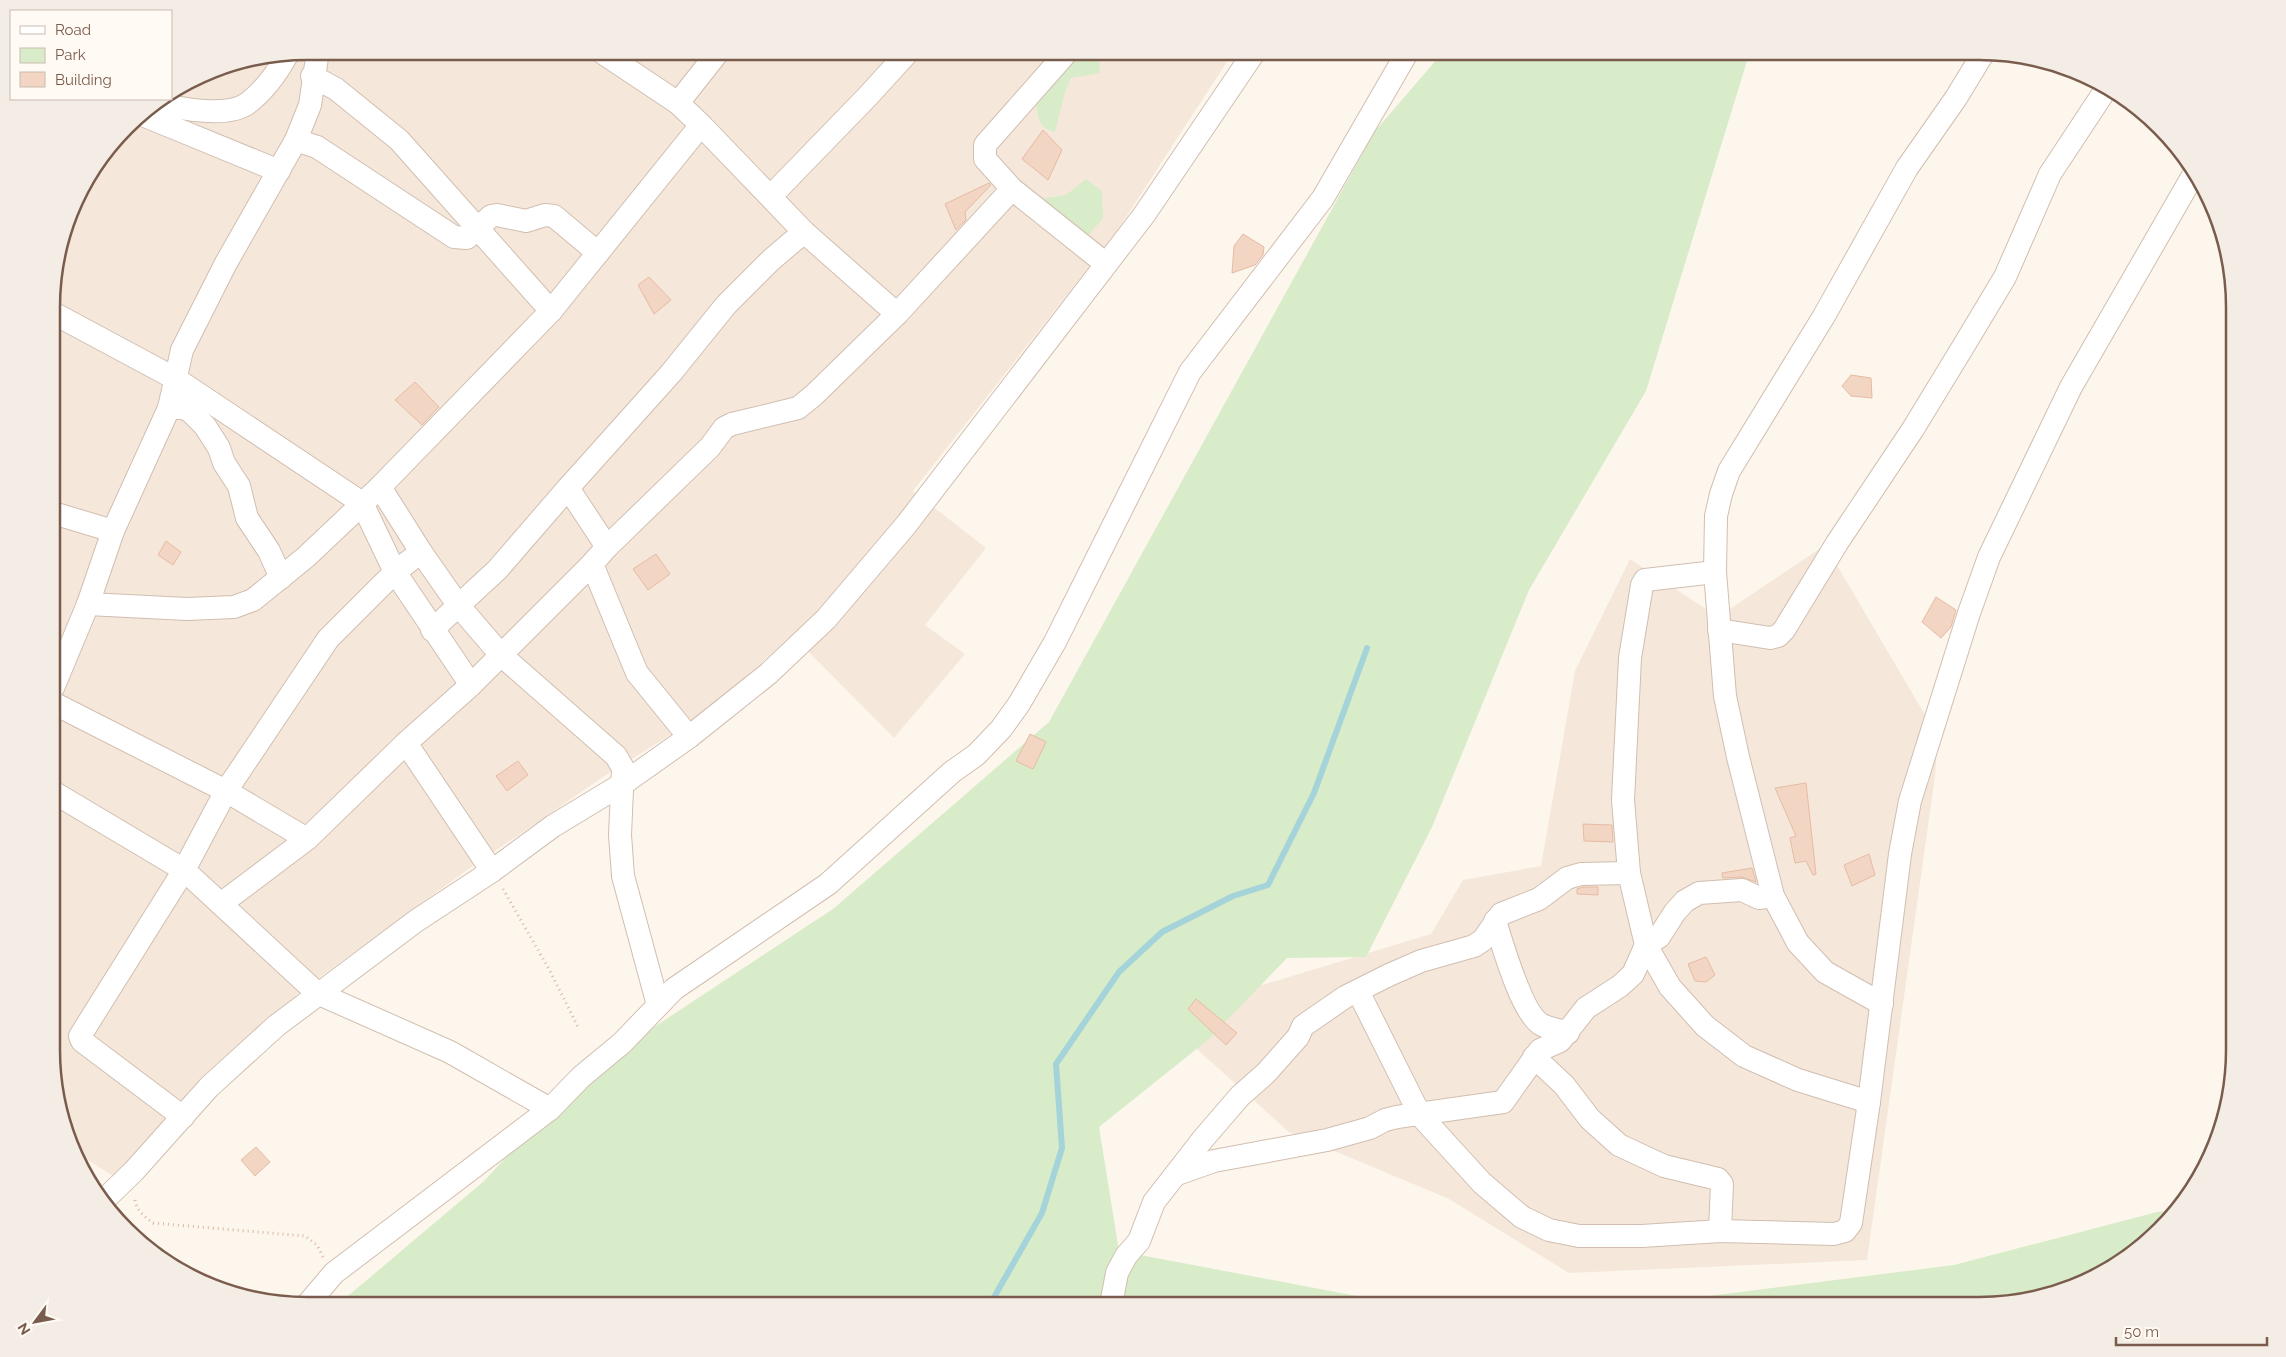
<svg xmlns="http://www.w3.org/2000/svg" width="2286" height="1357" font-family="Raleway,sans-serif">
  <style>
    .residential { fill: #f5e8da }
    .green { fill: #d8ecc9 }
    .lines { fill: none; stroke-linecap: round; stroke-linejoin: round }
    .stream { stroke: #a5d3da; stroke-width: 6 }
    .building { fill: #f3d5c3; stroke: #e6bba3 }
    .street-casing { stroke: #d1beb0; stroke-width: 24 }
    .path { stroke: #d9b8a5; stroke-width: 3; stroke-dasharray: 1 4; stroke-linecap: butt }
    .street { stroke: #fff; stroke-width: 22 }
    .rim { fill: none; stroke: #7a5c4d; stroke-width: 2.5 }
  </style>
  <rect width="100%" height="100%" fill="#fdf6ec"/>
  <g class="residential">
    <path d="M307 51H1234L1117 231 913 491 986 548 925 625 965 654 894 738 793 636 693 721 606 775 463 873 302 990 182 1105 115 1177 75 1152 65 1132 53 1083V274L78 194 138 115 171 99V95L210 71Z"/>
    <path d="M1825 545 1938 737 1935 776 1867 1260 1569 1273 1449 1199 1289 1132 1160 1016 1431 934 1463 880 1541 866 1575 671 1630 559 1718 617Z"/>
  </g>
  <g class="green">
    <path d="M1076 51H1102L1099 57 1100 73 1071 78 1065 92 1055 132C1037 129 1037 114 1036 98Z"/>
    <path d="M1444 51H1750L1646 391 1529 590 1432 827 1366 957 1287 958 1209 1039 1099 1127 1119 1251 1362 1297 1685 1299 1954 1265 2157 1212 2176 1210 2160 1231 2107 1271 2061 1292 1995 1305 336 1306 483 1182 586 1072 833 909 1049 722 1375 131Z"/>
    <path d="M1086 179 1102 191 1103 218 1087 237 1040 199 1066 195Z"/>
  </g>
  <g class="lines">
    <path class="stream" d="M989 1306 1042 1213 1062 1148 1056 1064 1119 972 1162 932 1233 896 1268 885 1314 793 1367 648"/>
  </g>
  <g class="building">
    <path d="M1043 130 1062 150 1048 180 1022 159Z"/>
    <path d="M989 183 991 185 965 212 966 220 956 230 945 204Z"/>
    <path d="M1243 234 1264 247 1263 255 1255 265 1232 273 1234 246Z"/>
    <path d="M649 277 671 300 654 314 638 285Z"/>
    <path d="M1851 375 1871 378 1872 398 1851 396 1842 386Z"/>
    <path d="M415 382 439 407 422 425 395 400Z"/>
    <path d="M166 541 181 552 173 565 158 555Z"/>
    <path d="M656 554 670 574 648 590 633 569Z"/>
    <path d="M1936 597 1956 610 1951 627 1941 638 1922 622Z"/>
    <path d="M1030 734 1046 742 1033 769 1016 761Z"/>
    <path d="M518 761 528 775 507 791 496 776Z"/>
    <path d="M1806 783 1816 874 1813 875 1806 861 1795 863 1790 838 1796 836 1775 788Z"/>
    <path d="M1583 824 1612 825 1613 842 1584 841Z"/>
    <path d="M1869 854 1875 875 1852 886 1844 865Z"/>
    <path d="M1752 868 1756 882 1742 877 1723 878 1722 873Z"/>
    <path d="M1583 887H1598V895L1577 894V889Z"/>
    <path d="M1706 957 1715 975 1706 982 1695 981 1688 964Z"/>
    <path d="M1196 999 1237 1033 1226 1045 1188 1009Z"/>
    <path d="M256 1147 270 1162 255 1176 241 1160Z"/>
  </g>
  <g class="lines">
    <g class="street-casing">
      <g id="street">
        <path d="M600 51 678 103 701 125 804 232 897 314"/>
        <path d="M1068 51 985 145V159L1012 189 1106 264"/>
        <path d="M312 76 336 89 399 140 551 311"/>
        <path d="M158 103C180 109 229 118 248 103 264 91 277 73 287 55"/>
        <path d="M678 103 719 51"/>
        <path d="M140 114 279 171"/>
        <path d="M296 140 317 147 454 237 467 238 491 216 497 215 526 221 545 215 554 216 598 253"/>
        <path d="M771 196 868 96 909 51"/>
        <path d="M53 313 176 379 362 503 395 572 471 685"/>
        <path d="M169 408H184L191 412 205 426 219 448 224 463 239 486 247 518 269 551 281 578"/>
        <path d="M380 487 421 552 458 605 501 655 616 756 623 768 620 835 623 876 658 1005"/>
        <path d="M53 513 113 531"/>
        <path d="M607 547 568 488 671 373 726 305 771 260 804 232"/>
        <path d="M592 564 637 673 689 737"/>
        <path d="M1715 572 1645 580 1642 585 1630 658 1623 800 1629 873 1646 945 1670 987 1705 1026 1744 1056 1798 1080 1869 1102"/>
        <path d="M88 604 187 609 234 607 253 600 306 557 380 487 551 311 701 125"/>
        <path d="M432 630 497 570 568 488"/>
        <path d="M1719 630 1770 638 1778 636 1784 630 1837 543 1913 429 1966 342 2005 277 2050 174 2108 86"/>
        <path d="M53 688 88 604 113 531 169 408 182 350 226 263 296 140 310 105 318 51"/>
        <path d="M53 703 226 791 307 839"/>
        <path d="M406 743 492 871"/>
        <path d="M53 792 184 870 317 993 450 1052 550 1109"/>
        <path d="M222 903 307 839 406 743 471 685 592 564 607 547 710 447 724 428 732 424 798 408 814 395 897 314 1012 189"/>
        <path d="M1495 921C1502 943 1522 1015 1542 1025 1550 1029 1560 1030 1568 1033"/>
        <path d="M1358 991 1420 1115 1482 1183 1522 1217 1549 1230 1579 1236H1642L1720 1231 1834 1234 1845 1231 1851 1223 1869 1102 1900 854 1910 801 1969 613 1989 557 2071 387 2195 172"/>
        <path d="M1882 1004 1825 972 1798 943 1773 896 1738 757 1725 696 1715 572 1716 516 1721 494 1729 471 1824 316 1907 168 1956 98 1984 52"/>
        <path d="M1534 1057 1564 1085 1590 1119 1619 1145 1664 1166 1718 1179 1722 1184 1720 1231"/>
        <path d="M183 1117 82 1041 80 1036 184 870 226 791 328 639 395 572 421 552"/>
        <path d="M1177 1174 1214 1161 1327 1140 1370 1128 1385 1120 1397 1117 1503 1102 1540 1050 1560 1041 1586 1008 1620 986 1633 974 1646 945 1659 937 1675 912 1685 901 1699 893 1742 890 1759 898 1773 896"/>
        <path d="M102 1202 134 1171 209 1087 276 1026 416 921 492 871 553 826 624 783 689 737 768 674 826 619 906 525 1144 215 1255 51"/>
        <path d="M1111 1305 1117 1273 1126 1256 1139 1241 1154 1202 1203 1139 1240 1096 1266 1073 1298 1037 1303 1026 1345 997 1389 975 1421 961 1474 946 1483 940 1501 914 1539 899 1567 878 1581 874 1629 873"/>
        <path d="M306 1306 334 1273 550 1109 581 1077 622 1043 674 989 828 884 952 772 976 755 1001 729 1019 704 1055 642 1190 372 1323 198 1408 51"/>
      </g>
    </g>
    <g class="path">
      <path d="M503 889 550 971 579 1029"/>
      <path d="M135 1200C136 1210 145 1217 153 1223L305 1236 317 1245 323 1257"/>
    </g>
    <use href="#street" class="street"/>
  </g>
  <path d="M0 0H2286V1357H0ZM307 60H1979A247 247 0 0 1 2226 307V1050A247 247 0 0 1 1979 1297H307A247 247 0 0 1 60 1050V307A247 247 0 0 1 307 60Z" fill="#f4ede6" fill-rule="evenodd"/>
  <path class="rim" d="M307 60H1979A247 247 0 0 1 2226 307V1050A247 247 0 0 1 1979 1297H307A247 247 0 0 1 60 1050V307A247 247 0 0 1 307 60Z"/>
  <rect x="10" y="10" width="162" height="90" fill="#fffaf3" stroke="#cabbb1"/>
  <rect x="20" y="26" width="25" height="8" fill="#ffffff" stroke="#cabbb1"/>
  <text x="55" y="35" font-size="15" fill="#7a5c4d">Road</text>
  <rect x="20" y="48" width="25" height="15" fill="#d8ecc9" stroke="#cabbb1"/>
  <text x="55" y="60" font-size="15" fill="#7a5c4d">Park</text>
  <rect x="20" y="72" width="25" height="15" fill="#f3d5c3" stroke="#cabbb1"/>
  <text x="55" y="85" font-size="15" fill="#7a5c4d">Building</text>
  <g transform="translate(35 1322) rotate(238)" stroke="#fffaf3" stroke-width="4" paint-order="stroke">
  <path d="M0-4L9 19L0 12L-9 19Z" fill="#7a5c4d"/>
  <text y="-8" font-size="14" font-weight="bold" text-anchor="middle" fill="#7a5c4d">N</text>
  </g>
  <path d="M2116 1337v8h151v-8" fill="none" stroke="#7a5c4d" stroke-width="2.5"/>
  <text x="2124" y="1337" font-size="15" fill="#7a5c4d" stroke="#fffaf3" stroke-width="4" paint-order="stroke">50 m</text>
</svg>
